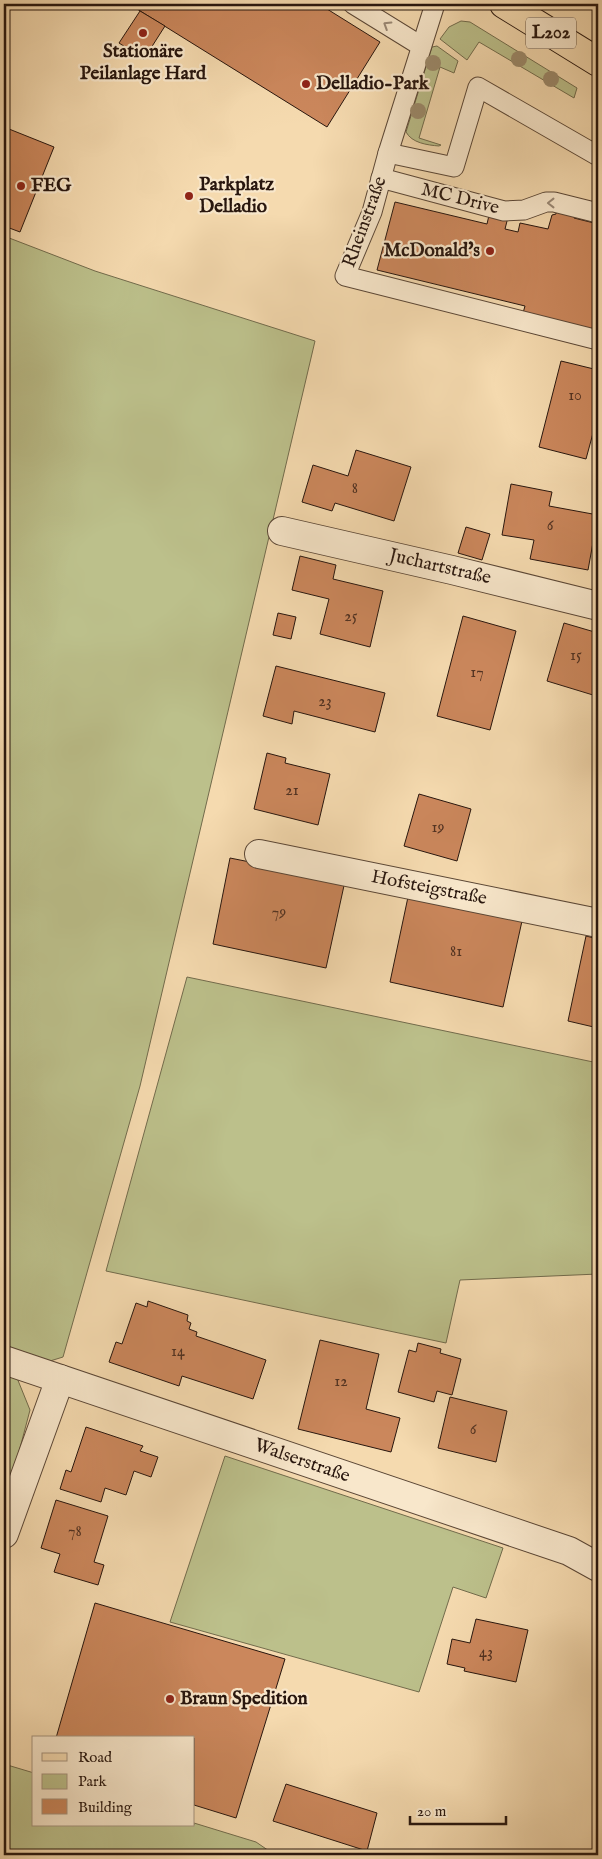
<svg xmlns="http://www.w3.org/2000/svg" width="602" height="1859" font-family="'IM FELL English',serif">
  <style>
    .green { fill: #bcc08b; stroke: #726b4c }
    .building { fill: #cb875c; stroke: #28160e }
    .lines { fill: none; stroke-linecap: round; stroke-linejoin: round }
    .service-casing { stroke: #5b4736; stroke-width: 21 }
    .minor-casing { stroke: #5b4736; stroke-width: 30 }
    .primary-casing { stroke: #28160e; stroke-width: 30 }
    .service { stroke: #f8e7cb; stroke-width: 19 }
    .minor { stroke: #f8e7cb; stroke-width: 28 }
    .primary { stroke: #f5daaf; stroke-width: 28 }
    .tree { fill: #9c8a6b }
    .oneway { stroke: #9a8976 }
    .poi-dot { fill: #8f2418; stroke: #f8e7cb; stroke-width: 2 }
    .labels { text-anchor: middle; dominant-baseline: central; stroke-width: 4.5; stroke-linejoin: round; paint-order: stroke }
    .number-label { font-size: 16px; fill: #513222 }
    .shield { fill: #f8e7cb; stroke: #665547; stroke-width: 1 }
    .shield-label { font-size: 18px; font-weight: bold; fill: #28160e }
    .poi-label { font-size: 19px; font-weight: bold; fill: #28160e; stroke: #f8e7cb; text-anchor: start }
    .street-label { font-size: 19px; fill: #28160e; stroke: #f8e7cb }
  </style>
  <rect width="100%" height="100%" fill="#f5daaf"/>
  <filter id="stains"><feTurbulence type="fractalNoise" baseFrequency=".004" numOctaves="4"/><feColorMatrix values="0 0 0 0 .2 0 0 0 0 .09 0 0 0 0 .02 0 0 0 .5 -.17"/></filter>
  <radialGradient id="worn" r=".72"><stop offset=".6" stop-color="#630" stop-opacity="0"/><stop offset="1" stop-color="#630" stop-opacity=".3"/></radialGradient>
  <g class="green">
    <path d="M461 21 470 22 577 88 574 98 479 42 467 60 440 39 449 27Z"/>
    <path d="M437 46 458 61 454 73 440 67 419 138 441 145 439 146C427 145 412 143 406 132L432 47Z"/>
    <path d="M4 236 95 271 315 341 140 1086 63 1357 50 1361 4 1346Z"/>
    <path d="M187 977 598 1063V1274L460 1280 446 1343 106 1271Z"/>
    <path d="M4 1369 15 1373 30 1410 10 1486 4 1484Z"/>
    <path d="M225 1456 503 1548 486 1598 453 1587 419 1692 170 1622Z"/>
    <path d="M4 1764 34 1773V1825H194V1823L256 1842 275 1855H4Z"/>
  </g>
  <g class="building">
    <path d="M129 4H319L380 42 327 127Z"/>
    <path d="M140 11 165 26 144 59 119 43Z"/>
    <path d="M4 127 54 147 20 232 4 226Z"/>
    <path d="M395 202 487 224 490 211 509 213 505 229 518 232 520 223 548 229 552 215 556 214 557 207 576 211 574 218 598 224V332L523 313 525 306 377 270Z"/>
    <path d="M561 361 598 370V422H596L586 459 539 447Z"/>
    <path d="M356 450 411 467 394 521 335 503 332 511 302 502 313 465 348 476Z"/>
    <path d="M511 484 552 492 549 506 598 515 588 570 530 559 534 540 502 535Z"/>
    <path d="M466 527 490 534 482 560 458 553Z"/>
    <path d="M300 556 336 565 333 579 383 591 370 647 320 634 329 599 292 590Z"/>
    <path d="M278 613 296 617 291 639 273 635Z"/>
    <path d="M463 616 516 631 490 730 437 716Z"/>
    <path d="M564 623 598 633V678L593 695 547 681Z"/>
    <path d="M276 666 385 693 375 732 294 711 292 724 263 716Z"/>
    <path d="M267 753 286 758 285 763 330 774 318 825 254 809Z"/>
    <path d="M419 794 471 809 457 861 404 846Z"/>
    <path d="M230 858 345 881 326 968 213 944Z"/>
    <path d="M408 897 522 921 503 1007 390 982Z"/>
    <path d="M586 936 598 939V1028L568 1021Z"/>
    <path d="M148 1301 188 1315 187 1321 191 1323 189 1329 197 1332 196 1336 266 1360 253 1399 182 1376 179 1386 109 1362 116 1342 122 1344 136 1303 147 1307Z"/>
    <path d="M320 1340 379 1354 366 1409 400 1418 391 1452 298 1429Z"/>
    <path d="M418 1343 441 1349 440 1353 461 1359 452 1395 437 1391 434 1402 398 1392 409 1350 416 1352Z"/>
    <path d="M450 1397 507 1411 496 1462 438 1448Z"/>
    <path d="M86 1427 143 1446 140 1451 158 1457 151 1477 134 1471 126 1495 105 1488 101 1502 60 1489 66 1470 71 1472Z"/>
    <path d="M56 1500 108 1516 94 1562 104 1565 98 1585 54 1572 60 1554 41 1548Z"/>
    <path d="M95 1603 285 1659 236 1818 194 1805V1738H56Z"/>
    <path d="M476 1619 528 1630 516 1682 464 1671 465 1668 447 1664 452 1639 470 1643Z"/>
    <path d="M286 1784 377 1813 367 1851 273 1821Z"/>
  </g>
  <g class="lines">
    <g class="service-casing">
      <g id="service">
        <path d="M353 4 421 46"/>
        <path d="M435 4 388 153 372 212 345 276 598 340"/>
        <path d="M388 153 454 167 478 87 598 156"/>
        <path d="M381 178 504 211 524 210 546 202H554L598 213"/>
      </g>
    </g>
    <g class="minor-casing">
      <g id="minor">
        <path d="M282 531 452 570 598 606"/>
        <path d="M259 854 598 923"/>
        <path d="M4 1360 569 1551 598 1567"/>
        <path d="M4 1534 60 1379"/>
      </g>
    </g>
    <g class="primary-casing">
      <path id="primary" d="M504 4 598 62"/>
    </g>
    <use href="#service" class="service"/>
    <use href="#minor" class="minor"/>
    <use href="#primary" class="primary"/>
  </g>
  <g class="tree">
    <circle cx="519" cy="59" r="8"/>
    <circle cx="433" cy="63" r="8"/>
    <circle cx="551" cy="79" r="8"/>
    <circle cx="418" cy="111" r="8"/>
  </g>
  <defs><path id="oneway-chevron" d="M-2-3.5L2.5 0L-2 3.5" fill="none" stroke-width="1.6" stroke-linecap="round" stroke-linejoin="round" transform="scale(1.25)"/></defs>
  <g class="oneway">
    <use href="#oneway-chevron" transform="translate(387 25) rotate(-148)"/>
    <use href="#oneway-chevron" transform="translate(551 203) rotate(-180)"/>
  </g>
  <g class="poi-dot">
    <circle cx="143" cy="33" r="5"/>
    <circle cx="306" cy="84" r="5"/>
    <circle cx="21" cy="186" r="5"/>
    <circle cx="189" cy="196" r="5"/>
    <circle cx="490" cy="251" r="5"/>
    <circle cx="170" cy="1699" r="5"/>
  </g>
  <g class="labels">
    <g class="number-label">
      <text x="575" y="396">10</text>
      <text x="355" y="489">8</text>
      <text x="550" y="526">6</text>
      <text x="351" y="617">25</text>
      <text x="576" y="656">15</text>
      <text x="477" y="673">17</text>
      <text x="325" y="702">23</text>
      <text x="292" y="791">21</text>
      <text x="438" y="828">19</text>
      <text x="279" y="913">79</text>
      <text x="456" y="952">81</text>
      <text x="178" y="1352">14</text>
      <text x="341" y="1382">12</text>
      <text x="473" y="1430">6</text>
      <text x="75" y="1532">78</text>
      <text x="486" y="1653">43</text>
    </g>
    <rect class="shield" x="526" y="17.5" width="50" height="31" rx="4"/>
    <g class="shield-label">
      <text x="551" y="33">L202</text>
    </g>
    <g class="poi-label">
      <text x="143" y="52" text-anchor="middle">Stationäre<tspan x="143" dy="22">Peilanlage Hard</tspan></text>
      <text x="316" y="84">Delladio-Park</text>
      <text x="199" y="185">Parkplatz<tspan x="199" dy="22">Delladio</tspan></text>
      <text x="31" y="186">FEG</text>
      <text x="480" y="251" text-anchor="end">McDonald's</text>
      <text x="180" y="1699">Braun Spedition</text>
    </g>
    <g class="street-label">
      <text transform="translate(460 199) rotate(14)">MC Drive</text>
      <text transform="translate(365 222) rotate(-70)">Rheinstraße</text>
      <text transform="translate(440 567) rotate(13)">Juchartstraße</text>
      <text transform="translate(429 888) rotate(11)">Hofsteigstraße</text>
      <text transform="translate(302 1461) rotate(19)">Walserstraße</text>
    </g>
  </g>
  <rect width="602" height="1859" fill="none" stroke="#f5daaf" stroke-width="20"/>
  <rect x="5" y="5" width="592" height="1849" fill="none" stroke="#28160e" stroke-width="2.5"/>
  <rect x="10" y="10" width="582" height="1839" fill="none" stroke="#28160e"/>
  <rect x="32" y="1736" width="162" height="90" fill="#f8e7cb" stroke="#a5937f"/>
  <rect x="42" y="1753" width="25" height="8" fill="#f5daaf" stroke="#a5937f"/>
  <text x="78" y="1762" font-size="15" fill="#28160e">Road</text>
  <rect x="42" y="1774" width="25" height="15" fill="#bcc08b" stroke="#a5937f"/>
  <text x="78" y="1786" font-size="15" fill="#28160e">Park</text>
  <rect x="42" y="1799" width="25" height="15" fill="#cb875c" stroke="#a5937f"/>
  <text x="78" y="1812" font-size="15" fill="#28160e">Building</text>
  <path d="M410 1816v8h96v-8" fill="none" stroke="#28160e" stroke-width="2.5"/>
  <text x="417" y="1816" font-size="15" fill="#28160e" stroke="#f8e7cb" stroke-width="4" paint-order="stroke">20 m</text>
  <rect width="100%" height="100%" filter="url(#stains)"/>
  <rect width="100%" height="100%" fill="url(#worn)"/>
</svg>
